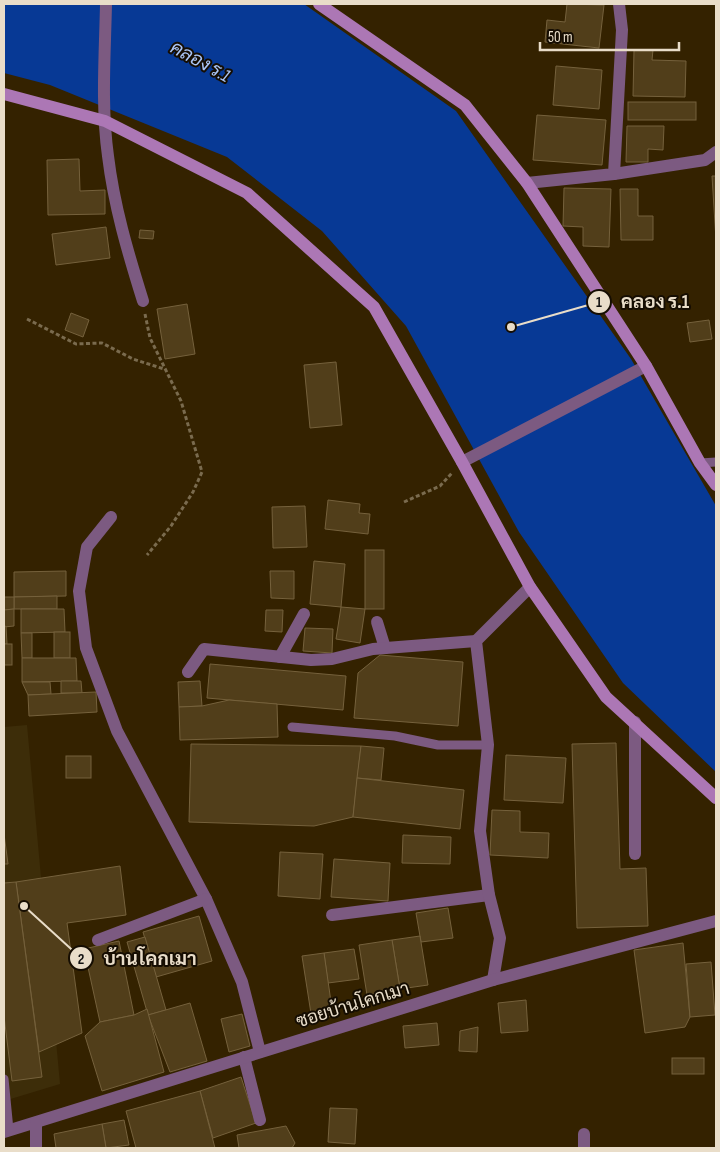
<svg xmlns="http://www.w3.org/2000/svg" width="720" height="1152" font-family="'Sofia Sans Condensed',Sarabun,sans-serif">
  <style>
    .built { fill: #3d2d09 }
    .water { fill: #073995 }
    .building { fill: #513e1a; stroke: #75613c }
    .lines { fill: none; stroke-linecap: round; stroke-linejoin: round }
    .path { stroke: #7a6b4e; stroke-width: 3; stroke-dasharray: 4 2.5; stroke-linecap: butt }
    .lane { stroke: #7c5a81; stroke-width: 9 }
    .street { stroke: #7c5a81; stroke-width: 12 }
    .secondary { stroke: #ac77b5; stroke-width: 12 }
    .labels { text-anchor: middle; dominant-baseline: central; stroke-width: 4; stroke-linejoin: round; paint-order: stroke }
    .street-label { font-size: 18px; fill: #e9ddc9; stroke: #150d02 }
    .water-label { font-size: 19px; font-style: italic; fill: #aac5f6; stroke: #150d02 }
    .leader { fill: none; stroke: #e9ddc9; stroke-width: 2 }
    .callout-dot { fill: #e9ddc9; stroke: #150d02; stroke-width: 2 }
    .mark-label { font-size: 15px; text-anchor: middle; font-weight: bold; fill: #111 }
    .callout-label { font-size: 19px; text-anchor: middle; font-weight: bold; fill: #e9ddc9; stroke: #150d02; stroke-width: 4; stroke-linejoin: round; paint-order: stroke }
  </style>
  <rect width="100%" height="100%" fill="#342200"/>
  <path class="built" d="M27 725 60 1084 4 1101V727Z"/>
  <path class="water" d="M4 4H304L456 111 631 359 716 506V772L623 683 519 532 406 326 322 231 227 157 50 85 4 73Z"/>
  <g class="building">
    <path d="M567 4 604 5 599 48 545 42 547 20 565 22Z"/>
    <path d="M634 50H653L652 60 686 61 685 97 633 96Z"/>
    <path d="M556 66 602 70 599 109 553 105Z"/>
    <rect x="628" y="102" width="68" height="18"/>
    <path d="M537 115 606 120 602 165 533 160Z"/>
    <path d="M627 126H664L663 150 648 149V162H626Z"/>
    <path d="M79 159 80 191 105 190V214L48 215 47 160Z"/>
    <path d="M712 176H716V240Z"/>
    <path d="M564 188 611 189 609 247 583 246V227L563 226Z"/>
    <path d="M620 189H638V216H653V240H621Z"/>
    <path d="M106 227 110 258 56 265 52 234Z"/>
    <path d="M140 230 154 231 153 239 139 238Z"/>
    <path d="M187 304 195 354 165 359 157 309Z"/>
    <path d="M71 313 89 320 83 337 65 330Z"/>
    <path d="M709 320 712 339 690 342 687 323Z"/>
    <path d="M336 362 342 425 310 428 304 365Z"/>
    <path d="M328 500 360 504 359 513 370 514 368 534 325 529Z"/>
    <path d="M305 506 307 547 273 548 272 507Z"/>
    <rect x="365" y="550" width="19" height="59"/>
    <path d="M314 561 345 564 341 607 310 604Z"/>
    <path d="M66 571V596L14 597V572Z"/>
    <path d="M270 571H294V599L271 598Z"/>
    <path d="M57 596V609H14V597Z"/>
    <path d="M4 597H14V609L4 610Z"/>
    <path d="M341 607 365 609 360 643 336 639Z"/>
    <path d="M14 609V626L4 627V610Z"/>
    <path d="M21 609H64L65 632 21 633Z"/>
    <path d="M266 610H283L282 632 265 631Z"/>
    <path d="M6 626 7 644H4V627Z"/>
    <path d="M305 628 333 629 332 653 303 651Z"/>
    <rect x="54" y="632" width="16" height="26"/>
    <path d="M21 633H32V658H22Z"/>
    <rect x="4" y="644" width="8" height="21"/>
    <path d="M380 655 463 662 458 726 354 718 358 673Z"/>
    <path d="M22 658H76L77 681 22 682Z"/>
    <path d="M210 664 346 676 343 710 207 698Z"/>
    <path d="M61 681H81L82 693H61Z"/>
    <path d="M200 681 202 706 179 707 178 682Z"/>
    <path d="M22 682H50L51 694 28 695Z"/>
    <path d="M96 692 97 712 29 716 28 695Z"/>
    <path d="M229 700 277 704 278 737 180 740 179 707 202 706Z"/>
    <path d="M616 743 620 869 646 868 648 926 577 928 572 744Z"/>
    <path d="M191 744 361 746 353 817 314 826 189 822Z"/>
    <path d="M361 746 384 748 381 780 357 778Z"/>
    <path d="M506 755 566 758 563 803 504 800Z"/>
    <rect x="66" y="756" width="25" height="22"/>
    <path d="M357 778 464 790 460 829 353 817Z"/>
    <path d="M492 810 520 811V832L549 833 548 858 490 855Z"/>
    <path d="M4 834 8 864H4Z"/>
    <path d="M403 835 451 837 450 864 402 863Z"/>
    <path d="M280 852 323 854 320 899 278 896Z"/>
    <path d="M334 859 390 863 388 901 331 897Z"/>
    <path d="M120 866 126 915 67 923 82 1033 39 1052 16 882Z"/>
    <path d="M16 882 42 1077 12 1081 4 1016V883Z"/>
    <path d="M448 908 453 938 421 942 416 913Z"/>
    <path d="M199 916 212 961 156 977 143 932Z"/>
    <path d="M420 936 428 985 400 989 392 940Z"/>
    <path d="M145 937 166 1010 148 1015 127 942Z"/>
    <path d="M392 940 400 989 367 995 359 945Z"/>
    <path d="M119 941 134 1015 100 1022 84 949Z"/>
    <path d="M683 943 690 1017 685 1027 645 1033 634 950Z"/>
    <path d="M354 949 359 979 328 983 324 953Z"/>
    <path d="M324 953 333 1016 312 1020 302 956Z"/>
    <path d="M711 962 715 1015 690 1017 686 964Z"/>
    <path d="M526 1000 528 1031 501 1033 498 1003Z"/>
    <path d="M190 1003 207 1061 170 1072 148 1015Z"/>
    <path d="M147 1009 164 1072 102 1091 85 1036 100 1022 134 1015Z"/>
    <path d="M242 1014 250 1046 229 1052 221 1019Z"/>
    <path d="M437 1023 439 1045 405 1048 403 1026Z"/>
    <path d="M478 1027 477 1052 459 1051 460 1031Z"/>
    <rect x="672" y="1058" width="32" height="16"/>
    <path d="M241 1077 256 1123 213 1138 200 1091Z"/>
    <path d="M200 1091 215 1148H136L126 1111Z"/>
    <path d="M330 1108 357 1109 355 1144 328 1142Z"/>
    <path d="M124 1120 129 1145 106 1148 102 1124Z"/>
    <path d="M102 1124 106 1148H56L54 1134Z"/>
    <path d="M286 1126 295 1143 292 1148H239L237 1135Z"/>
  </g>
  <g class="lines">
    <g class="path">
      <path d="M145 314 150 338 181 401 202 472 193 492 171 526 147 555"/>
      <path d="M27 319 76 344 102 343 133 359 164 369"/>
      <path d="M404 502 440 486 452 473"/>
    </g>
    <g class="lane">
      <path d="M700 463 716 462"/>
      <path d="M292 727 395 736 438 745H488"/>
      <path d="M4 1079 9 1130"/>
    </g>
    <g class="street">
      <path d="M106 4C105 54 101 106 108 156 114 206 128 253 143 301"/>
      <path d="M614 174 705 160 716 152"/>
      <path d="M527 183 614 174 622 30 619 4"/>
      <path d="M462 462 646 366"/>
      <path d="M111 517 87 547 79 591 86 648 117 731 206 899 242 982 260 1052"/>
      <path d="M377 622 385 648"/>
      <path d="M280 657 304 614"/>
      <path d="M188 672 204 649 311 660 332 659 373 649 476 641"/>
      <path d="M635 722V854"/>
      <path d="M332 915 489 895"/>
      <path d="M98 940 206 899"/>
      <path d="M493 980 500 938 489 895 480 831 488 745 476 641 530 587"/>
      <path d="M244 1057 260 1120"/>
      <path d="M4 1132 493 980 716 921"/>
      <path d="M584 1134V1148"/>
      <path d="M36 1148V1123"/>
    </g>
    <g class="secondary">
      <path d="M319 4 465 105 527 183 646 366 700 463 716 485"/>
      <path d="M4 94 105 121 247 193 374 307 462 462 530 587 606 697 716 798"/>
    </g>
  </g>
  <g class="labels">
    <g class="street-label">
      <text transform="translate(353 1005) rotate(-17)">ซอยบ้านโคกเมา</text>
    </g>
    <g class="water-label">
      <text transform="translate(200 62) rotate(29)">คลอง ร.1</text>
    </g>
  </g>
  <path class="leader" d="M511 327L599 302M24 906L81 958"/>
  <g class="callout-dot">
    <circle cx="511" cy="327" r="5"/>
    <circle cx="24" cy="906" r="5"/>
    <circle cx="599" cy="302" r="12"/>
    <circle cx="81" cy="958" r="12"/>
  </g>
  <g class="mark-label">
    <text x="599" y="307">1</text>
    <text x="81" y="964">2</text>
  </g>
  <g class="callout-label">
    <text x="655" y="308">คลอง ร.1</text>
    <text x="150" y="965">บ้านโคกเมา</text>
  </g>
  <rect width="720" height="1152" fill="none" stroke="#e9ddc9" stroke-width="10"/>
  <path d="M540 42v8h139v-8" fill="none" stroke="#e9ddc9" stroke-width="2.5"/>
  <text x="548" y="42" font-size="15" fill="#e9ddc9" stroke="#150d02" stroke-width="4" paint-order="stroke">50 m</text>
</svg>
